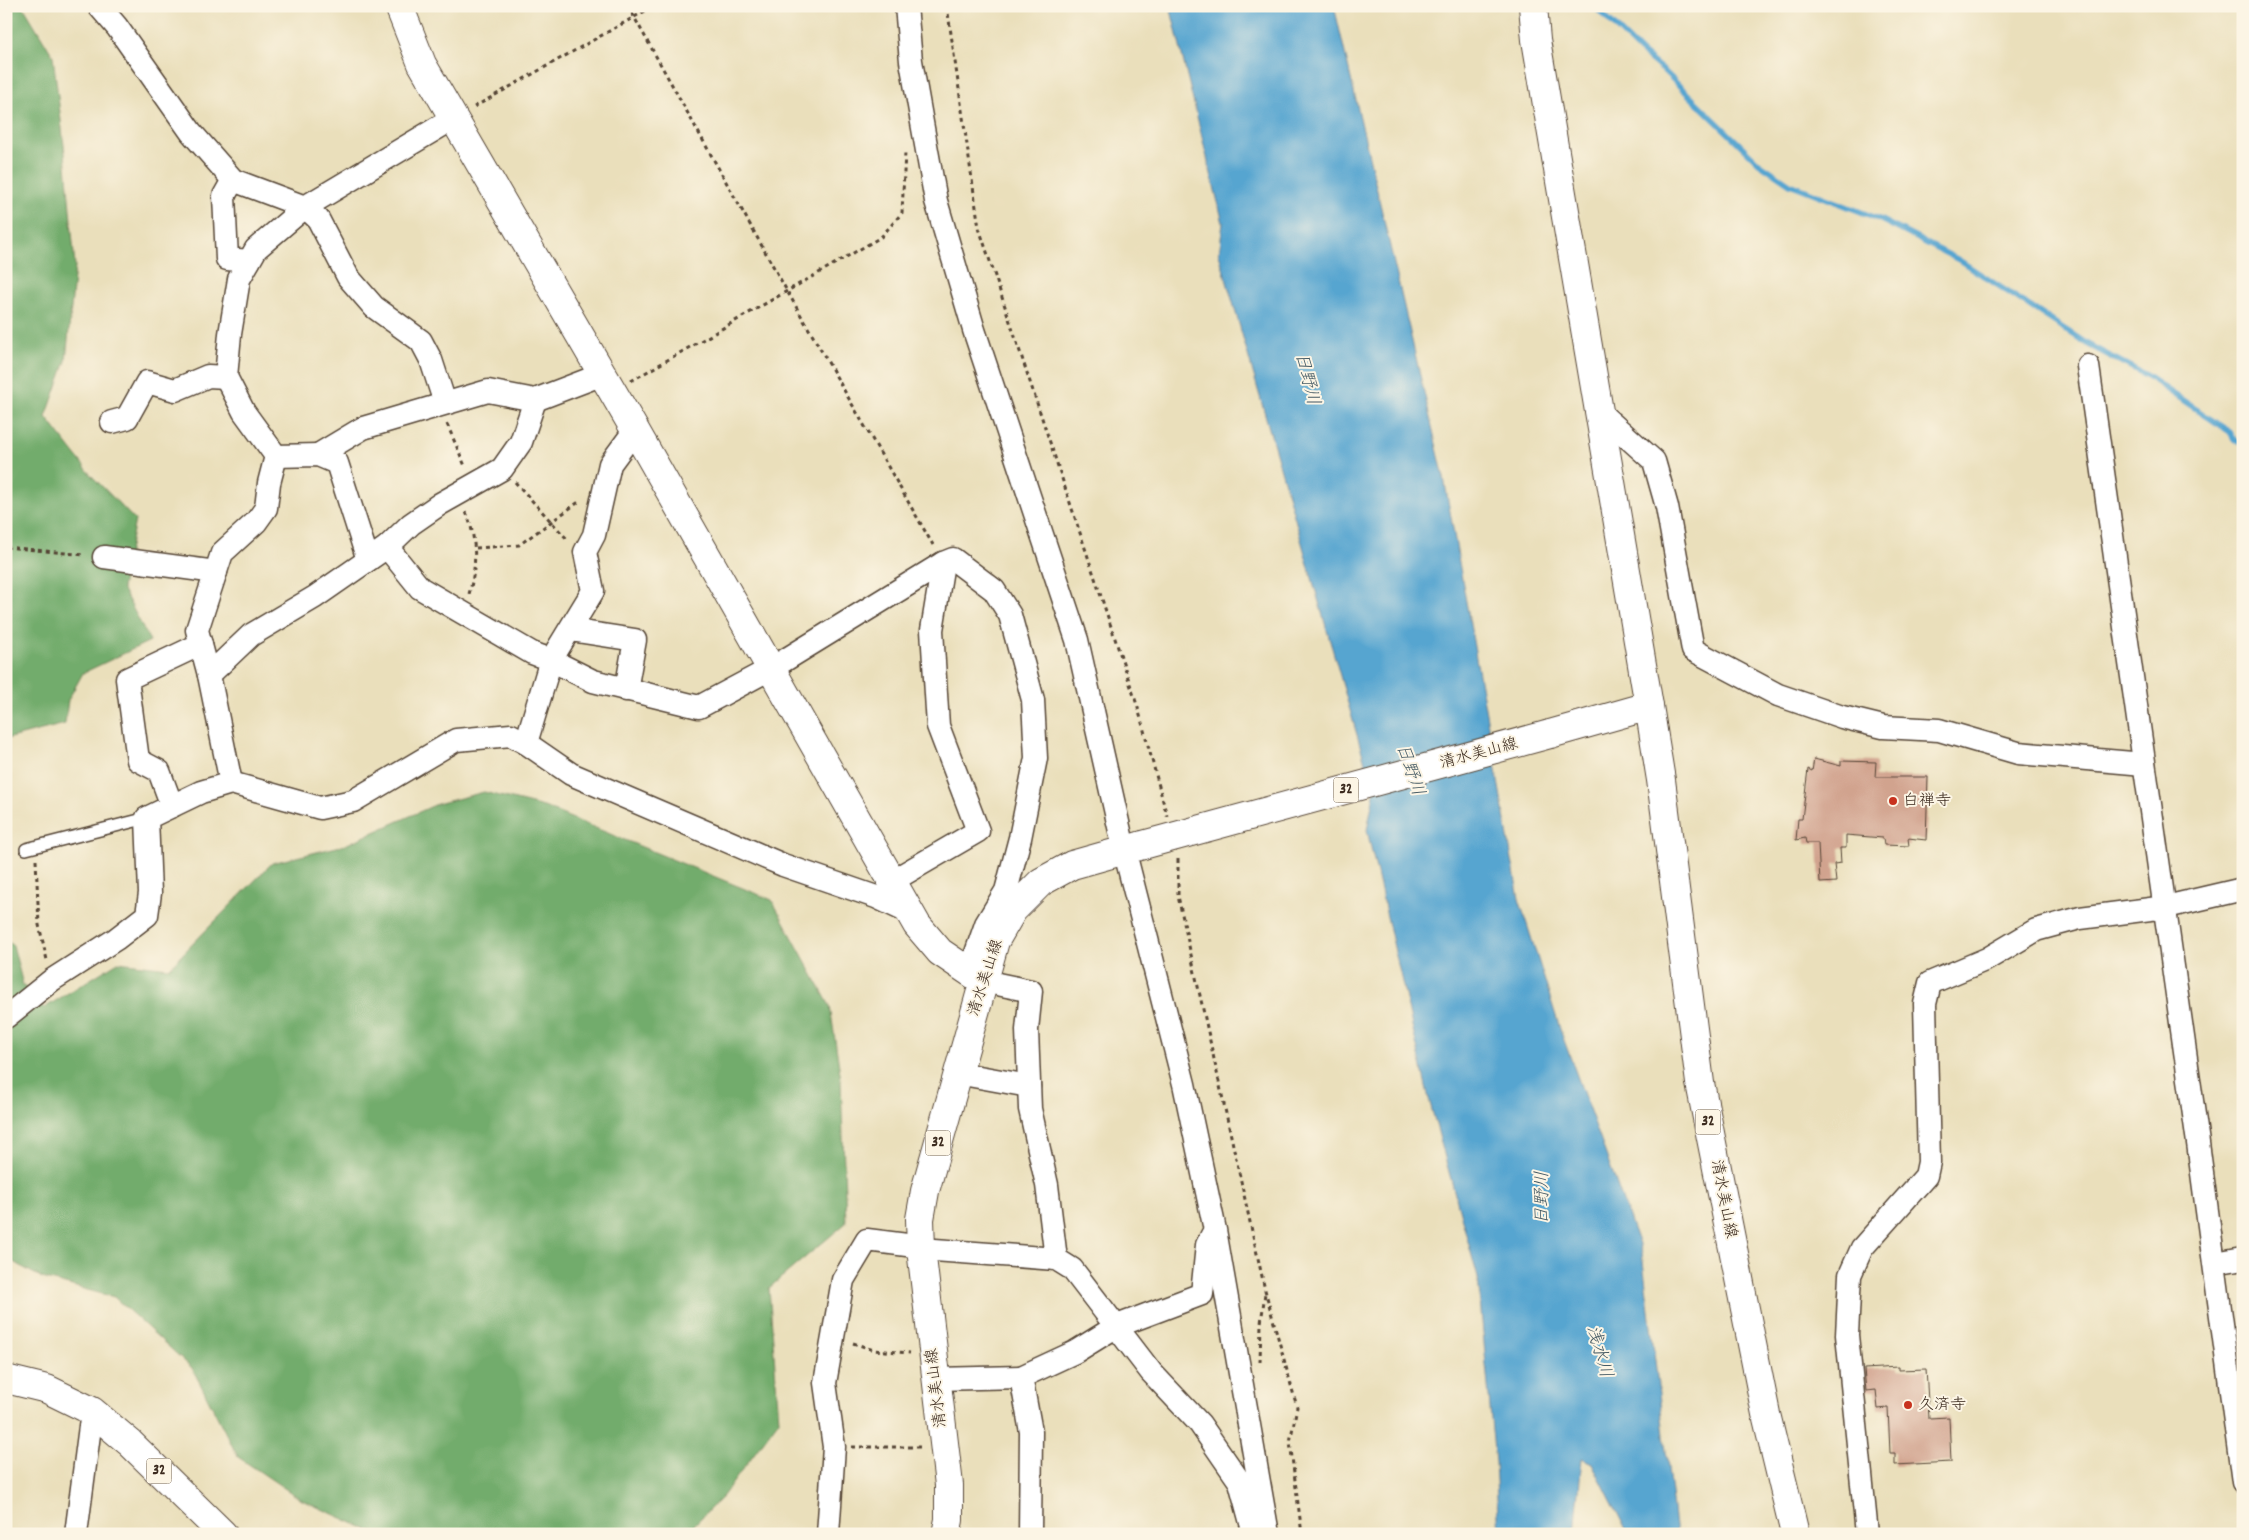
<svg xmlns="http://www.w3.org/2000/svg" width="2249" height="1540" font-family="Dekko,'Klee One',sans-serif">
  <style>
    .forest { fill: #72ac6c; stroke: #566b45 }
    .water { fill: #56a5d0; stroke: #486877 }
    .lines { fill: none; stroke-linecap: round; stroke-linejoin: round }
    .stream { stroke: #56a5d0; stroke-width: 5.5 }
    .building { fill: #d1a38e }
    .service-casing { stroke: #554536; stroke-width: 14 }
    .minor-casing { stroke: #554536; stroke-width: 25 }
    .tertiary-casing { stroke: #554536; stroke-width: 30 }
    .primary-casing { stroke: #554536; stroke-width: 30 }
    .path { stroke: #554536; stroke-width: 3; stroke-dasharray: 4 4; stroke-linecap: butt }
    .service { stroke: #fff; stroke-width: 11 }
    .minor { stroke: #fff; stroke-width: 22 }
    .tertiary { stroke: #fff; stroke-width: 28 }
    .primary { stroke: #fff; stroke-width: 28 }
    .primary-bridge-casing { stroke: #554536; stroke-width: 30; stroke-linecap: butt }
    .primary-bridge { stroke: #fff; stroke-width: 28 }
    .poi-dot { fill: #c8321e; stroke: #fcf5e5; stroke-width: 2 }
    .labels { text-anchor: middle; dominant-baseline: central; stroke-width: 4; stroke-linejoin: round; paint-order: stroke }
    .shield { fill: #fcf5e5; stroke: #75675a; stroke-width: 1 }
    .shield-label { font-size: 15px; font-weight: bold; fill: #3b2a1e }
    .street-label { font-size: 16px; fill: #3b2a1e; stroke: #fcf5e5 }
    .poi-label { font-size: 16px; fill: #3b2a1e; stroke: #fcf5e5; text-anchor: start }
    .water-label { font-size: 18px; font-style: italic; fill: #465b65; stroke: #fcf5e5 }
  </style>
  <rect width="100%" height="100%" fill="#fcf5e5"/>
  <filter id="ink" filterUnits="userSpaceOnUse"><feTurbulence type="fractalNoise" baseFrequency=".02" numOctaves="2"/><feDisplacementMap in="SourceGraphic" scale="10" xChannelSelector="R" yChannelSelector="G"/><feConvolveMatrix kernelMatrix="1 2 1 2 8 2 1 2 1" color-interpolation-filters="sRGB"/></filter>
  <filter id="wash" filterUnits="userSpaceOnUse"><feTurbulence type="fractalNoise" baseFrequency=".0096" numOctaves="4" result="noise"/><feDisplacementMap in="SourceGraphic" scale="20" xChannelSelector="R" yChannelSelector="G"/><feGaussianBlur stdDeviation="1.12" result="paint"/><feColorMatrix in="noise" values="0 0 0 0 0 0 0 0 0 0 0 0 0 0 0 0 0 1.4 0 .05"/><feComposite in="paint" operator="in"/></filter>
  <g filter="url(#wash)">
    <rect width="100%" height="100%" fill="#eadfbb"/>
    <g class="forest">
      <path d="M6 6H23L53 56 65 153 75 266 66 361 46 417 91 475 135 520 122 588 150 641 83 673 68 700 65 724 6 739Z"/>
      <path d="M484 792 544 807 772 900 830 1006 841 1080 846 1223 769 1288 779 1420 723 1496 695 1524 689 1534H377L302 1500 238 1457 192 1368 114 1297 42 1278 6 1258V941L13 945 23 985 44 1008 118 962 169 968 272 863 345 845 437 804Z"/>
    </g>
    <path class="water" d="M1170 6H1334L1444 478 1519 899 1561 1032 1642 1253 1676 1534H1628L1592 1463 1582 1458 1575 1534H1499L1495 1462 1478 1278 1429 1099 1367 830 1374 794 1219 254 1223 223Z"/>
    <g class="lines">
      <path class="stream" d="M1594 6 1641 52 1664 71 1759 163 1790 184 1879 219 1959 260 2089 345 2144 374 2230 432 2234 439 2243 445"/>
    </g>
    <g id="blocks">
      <g class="building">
        <path d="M1814 759 1841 766V761L1876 762 1875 777H1928L1926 840 1908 838 1909 846 1884 845 1883 838 1846 835V848H1840L1841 863 1834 864 1836 882 1820 883 1818 843H1806L1805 838 1796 840 1798 819H1802L1808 769 1812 771Z"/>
        <path d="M1898 1367V1370L1926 1369 1929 1418 1949 1417 1951 1462 1895 1465V1453H1890L1888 1408 1878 1409 1876 1390 1866 1391 1864 1369Z"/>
      </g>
    </g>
  </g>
  <g filter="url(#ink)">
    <use href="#blocks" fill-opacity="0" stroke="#554536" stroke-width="1"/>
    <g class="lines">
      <g class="service-casing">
        <path id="service" d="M26 849 147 818"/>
      </g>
      <g class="minor-casing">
        <g id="minor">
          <path d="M99 6 117 27 191 132 233 180 305 207 318 219 348 277 374 307 421 341 431 360 445 403"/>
          <path d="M906 6 911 61 936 201 974 330 1077 640 1124 849 1184 1084 1215 1230 1268 1534"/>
          <path d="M233 180 224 196 227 259 249 261"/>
          <path d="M2088 366 2198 1143 2243 1482"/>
          <path d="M1598 411 1654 461 1667 507 1693 650 1778 695 1842 717 1883 727 1939 730 2018 753 2144 764"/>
          <path d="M112 422 127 418 147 382 175 390 208 376 226 377"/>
          <path d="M318 455 363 428 488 391 535 400 603 374"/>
          <path d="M276 456 318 455 337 463 368 560"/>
          <path d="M387 547 411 524 440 504 502 469 521 442 535 400"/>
          <path d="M104 557 216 572"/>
          <path d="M943 563 953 559 994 590 1010 615 1033 700 1036 758 1020 838 1006 891 986 924 976 953 983 981 1031 991 1027 1030 1030 1109 1047 1185 1056 1259"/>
          <path d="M570 630 635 640 626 690"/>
          <path d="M209 675 251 635 315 597 387 547 420 588 532 653 551 660 593 591 585 552 594 535 610 464 635 430"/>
          <path d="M526 743 551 660 593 681 699 707 772 668 943 563 932 630 938 726 978 831 892 881"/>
          <path d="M231 783 320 808 353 801 456 740 511 735 526 743 571 774 783 865 876 897 910 913"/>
          <path d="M172 806 159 771 138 760 127 679 201 644"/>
          <path d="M6 1017 52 980 116 939 147 915 150 893 147 818 201 792 231 783 209 675 197 630 222 553 256 522 266 508 269 483 276 456 244 412 226 377 230 334 239 279 256 249 305 207 454 118"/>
          <path d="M957 1073 1029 1086"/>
          <path d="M921 1249 1056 1259 1072 1269 1151 1372 1200 1424 1240 1482 1254 1534"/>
          <path d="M2215 1263 2243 1258"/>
          <path d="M936 1379 1021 1377"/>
          <path d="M76 1534 92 1411"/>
          <path d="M828 1534 834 1447 825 1383 843 1280 867 1240 915 1246"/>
          <path d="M1030 1534 1031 1432 1021 1377 1075 1352 1117 1326 1202 1294 1207 1245 1212 1235"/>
          <path d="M1867 1534 1847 1335 1850 1275 1862 1248 1926 1176 1929 1162 1925 1004 1930 983 1987 959 2036 930 2080 918 2166 907 2243 889"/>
        </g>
      </g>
      <g class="tertiary-casing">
        <g id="tertiary">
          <path d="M399 6 422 64 635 430 917 925 940 952 983 981"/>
          <path d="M1533 6 1536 40 1649 706"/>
        </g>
      </g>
      <g class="primary-casing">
        <g id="primary">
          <path d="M1550 734 1649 706 1661 780 1700 1083 1766 1414 1795 1534"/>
          <path d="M6 1379 47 1389 92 1411 130 1443 223 1534"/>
          <path d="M946 1534 949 1520V1485L921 1249 920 1219 925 1191 995 941 1013 910 1041 882 1072 865 1143 845"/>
        </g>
      </g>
      <g class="path">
        <path d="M628 6 787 291 933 545"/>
        <path d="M947 6 979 228 1138 708 1167 816"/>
        <path d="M474 107 654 6"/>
        <path d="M631 381 881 237 902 213 905 152"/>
        <path d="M447 424 465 466"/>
        <path d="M515 482 568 540"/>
        <path d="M466 512C477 538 477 567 469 594"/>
        <path d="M6 547 85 555"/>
        <path d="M476 548 519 545 580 501"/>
        <path d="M1178 859V896L1265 1290 1297 1407 1290 1442 1302 1534"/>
        <path d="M36 860 39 925 47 960"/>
        <path d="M853 1343 874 1350 910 1353"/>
        <path d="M1260 1362 1261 1323 1265 1293"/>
        <path d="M852 1447H921"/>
      </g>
      <use href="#service" class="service"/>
      <use href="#minor" class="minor"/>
      <use href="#tertiary" class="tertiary"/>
      <use href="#primary" class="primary"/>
      <g class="primary-bridge-casing">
        <path id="primary-bridge" d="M1143 845 1550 734"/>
      </g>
      <use href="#primary-bridge" class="primary-bridge"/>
    </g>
  </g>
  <g class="poi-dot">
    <circle cx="1893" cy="801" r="5"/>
    <circle cx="1908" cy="1405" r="5"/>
  </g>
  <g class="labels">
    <g class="shield">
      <rect x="1333.5" y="777.5" width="25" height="25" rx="4"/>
      <rect x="1695.5" y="1109.5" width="25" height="25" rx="4"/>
      <rect x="925.5" y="1130.5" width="25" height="25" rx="4"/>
      <rect x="146.5" y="1458.5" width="25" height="25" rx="4"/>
    </g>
    <g class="shield-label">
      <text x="1346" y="790">32</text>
      <text x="1708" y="1122">32</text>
      <text x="938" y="1143">32</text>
      <text x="159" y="1471">32</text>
    </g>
    <g class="street-label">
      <text transform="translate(1479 754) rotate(-15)">清水美山線</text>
      <text transform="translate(986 978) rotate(-72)">清水美山線</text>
      <text transform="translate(1723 1199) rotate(79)">清水美山線</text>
      <text transform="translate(937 1388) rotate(-97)">清水美山線</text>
    </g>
    <g class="poi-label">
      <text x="1903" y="801">白禅寺</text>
      <text x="1918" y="1405">久済寺</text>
    </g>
    <g class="water-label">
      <text transform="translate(1306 379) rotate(76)">日野川</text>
      <text transform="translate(1409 770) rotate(71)">日野川</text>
      <text transform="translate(1543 1198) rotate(-90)">日野川</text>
      <text transform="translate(1598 1352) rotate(74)">浅水川</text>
    </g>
  </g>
  <rect width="2249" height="1540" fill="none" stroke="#fcf5e5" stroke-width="25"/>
</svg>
